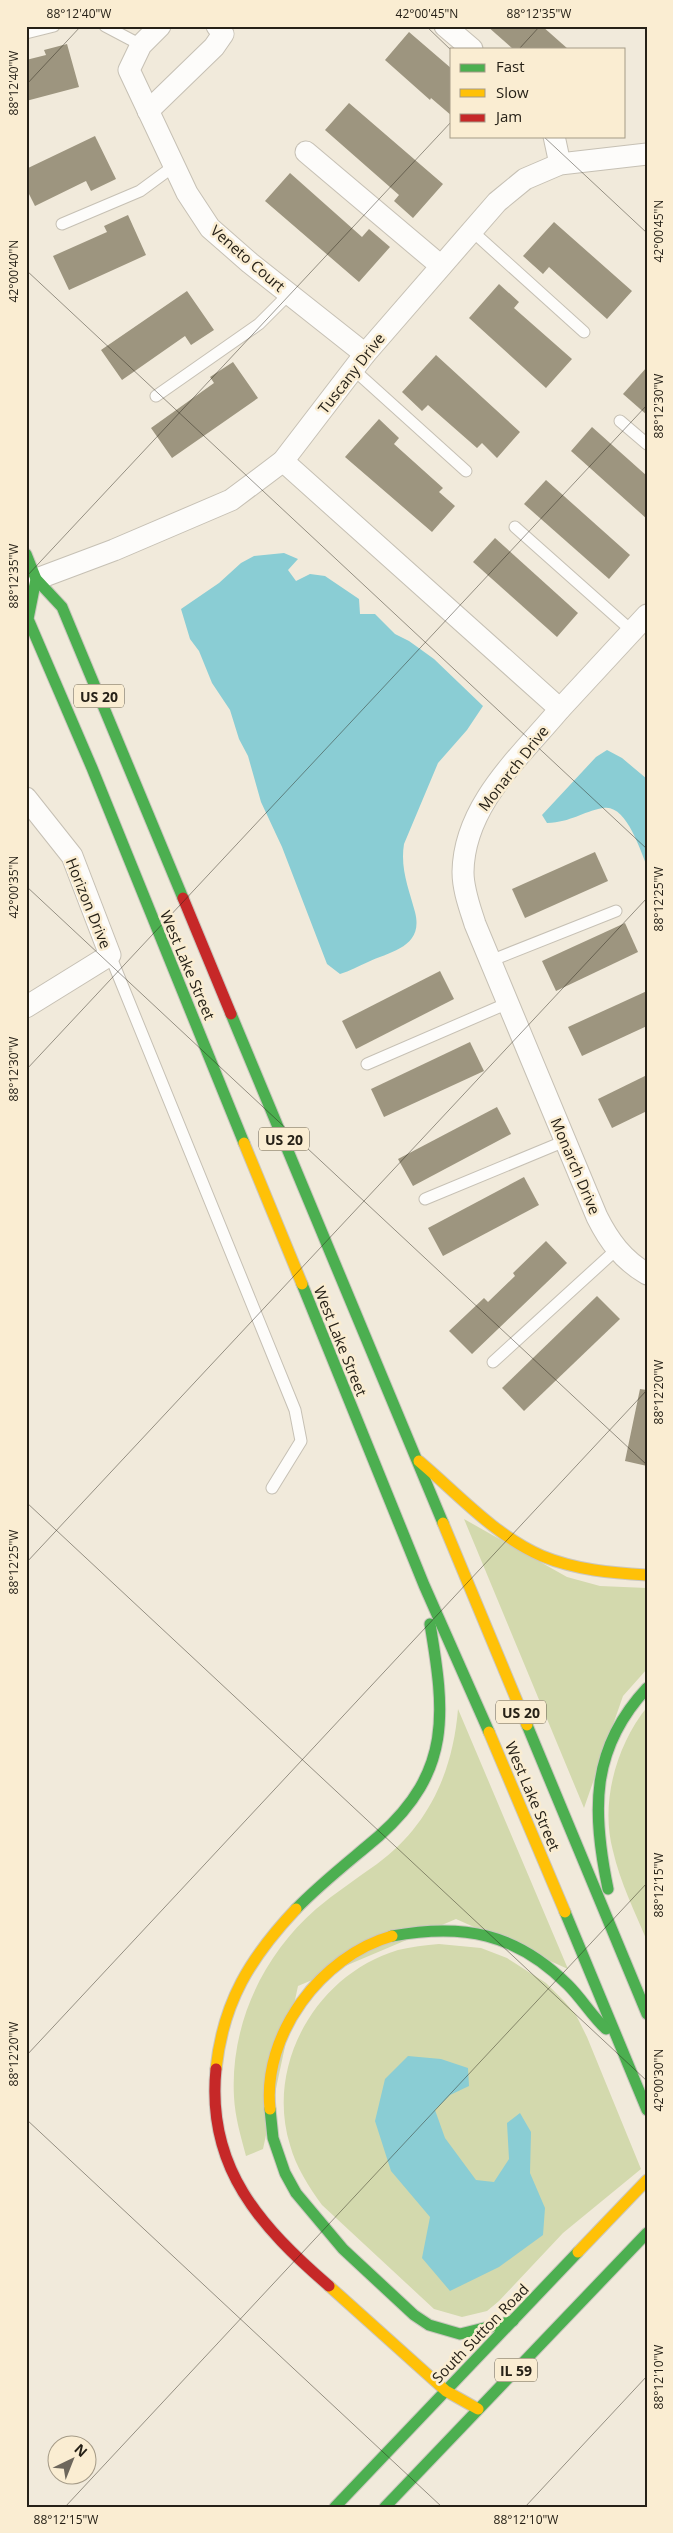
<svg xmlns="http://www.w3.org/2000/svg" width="673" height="2533" font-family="'Open Sans',sans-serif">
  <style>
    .green { fill: #d3d9ad }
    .water { fill: #8acdd4 }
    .building { fill: #9d957f }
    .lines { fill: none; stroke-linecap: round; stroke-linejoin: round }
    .lane-casing { stroke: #c6c0b4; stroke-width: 13 }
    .street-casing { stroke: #c6c0b4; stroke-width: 23 }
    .fast-casing { stroke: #cbc7bf; stroke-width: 13 }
    .slow-casing { stroke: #cbc7bf; stroke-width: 13 }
    .jam-casing { stroke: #cbc7bf; stroke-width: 13 }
    .lane { stroke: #fdfcfa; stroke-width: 11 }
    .street { stroke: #fdfcfa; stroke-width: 21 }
    .fast { stroke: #4caf50; stroke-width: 11 }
    .slow { stroke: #ffc107; stroke-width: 11 }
    .jam { stroke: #c62828; stroke-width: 11 }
    .ticks { fill: none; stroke: #262117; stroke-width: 1; stroke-opacity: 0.45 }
    .labels { text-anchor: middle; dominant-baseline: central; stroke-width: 5; stroke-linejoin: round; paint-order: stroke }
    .shield { fill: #faedd2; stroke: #665e4f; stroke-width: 1 }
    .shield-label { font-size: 14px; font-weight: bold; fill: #262117 }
    .street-label { font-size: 15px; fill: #262117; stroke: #faedd2 }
    .neatline { fill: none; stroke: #262117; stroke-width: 2 }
    .ticks-label { font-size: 12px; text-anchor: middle; fill: #262117 }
  </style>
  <rect width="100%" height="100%" fill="#f1eadb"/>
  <g class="green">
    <path d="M464 1519 567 1577 600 1586 647 1588V1669L623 1696 584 1808Z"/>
    <path d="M647 1707V1941C635 1912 620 1882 613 1851 600 1803 616 1746 647 1707Z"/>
    <path d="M458 1709 568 1969 456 1919 298 1986 263 2149 246 2156C241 2137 235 2117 234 2097 230 2026 262 1956 316 1909 335 1893 356 1879 377 1864 429 1826 453 1771 458 1709Z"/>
    <path d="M439 1944 481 1948 507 1958 546 1983 564 2001 576 2015 587 2037 641 2169 563 2233 499 2301 487 2311 462 2317 434 2309 322 2205C309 2187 296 2167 290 2145 265 2064 317 1974 398 1950 411 1947 425 1945 439 1944Z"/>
  </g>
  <g class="water">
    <path d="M284 553 298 559 288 570 296 581 310 574 325 576 359 599 360 614H375L395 634 409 641 434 659 483 706 467 730 438 763 404 844C400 869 409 889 415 912 424 947 391 951 368 962 358 966 350 971 340 974L327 964 282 847 261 802 248 756 239 739 230 710 212 683 199 651 190 639 181 609 219 583 241 563 254 556Z"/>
    <path d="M607 750 622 758 647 779V866C640 850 626 803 603 808 581 812 572 822 547 823L542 815 596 757Z"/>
    <path d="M408 2056 441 2059 468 2068 469 2086 450 2095 435 2110 445 2138 476 2180 494 2182 509 2159 507 2123 520 2113 531 2132 530 2173 545 2208 543 2235 499 2267 450 2291 422 2258 430 2217 391 2171 375 2121 385 2079Z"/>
  </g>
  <g class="building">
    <path d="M487 26H542L568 49H513Z"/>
    <path d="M409 32 452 69V116L431 98 430 100 385 60Z"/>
    <path d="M67 44 79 87 26 101V60L46 55 44 50Z"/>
    <path d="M349 103 443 184 413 218 394 201 399 195 325 130Z"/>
    <path d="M95 136 116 179 91 191 86 181 35 206 26 188V169Z"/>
    <path d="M290 173 362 237 369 229 390 247 359 282 265 201Z"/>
    <path d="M128 215 146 255 69 290 53 256 107 232 104 226Z"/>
    <path d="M554 222 632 291 607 319 549 267 543 274 523 256Z"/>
    <path d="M499 284 519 302 514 308 572 359 546 388 469 318Z"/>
    <path d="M187 291 214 330 191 345 185 336 122 380 101 350Z"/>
    <path d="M436 355 520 432 497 458 482 443 477 448 428 405 422 411 402 392Z"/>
    <path d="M233 362 258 398 172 458 151 428 214 383 210 377Z"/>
    <path d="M647 367V415L623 394Z"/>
    <path d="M379 419 399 438 394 444 443 488 439 492 455 506 432 532 345 457Z"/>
    <path d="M592 427 647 476V519L571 451Z"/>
    <path d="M546 480 630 555 609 579 524 504Z"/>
    <path d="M495 538 578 613 557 637 473 562Z"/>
    <path d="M595 852 608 881 525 918 512 889Z"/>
    <path d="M625 923 638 952 556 991 542 961Z"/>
    <path d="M440 971 454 999 356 1049 342 1021Z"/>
    <path d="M647 991V1026L582 1056 568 1027Z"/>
    <path d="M470 1042 484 1071 384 1117 371 1089Z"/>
    <path d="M647 1075V1111L612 1128 598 1099Z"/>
    <path d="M497 1107 511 1134 413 1186 398 1159Z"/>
    <path d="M524 1177 539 1205 443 1256 428 1228Z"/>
    <path d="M546 1241 567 1263 472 1354 449 1331 484 1298 488 1302 515 1276 513 1273Z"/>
    <path d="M597 1296 620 1319 524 1411 502 1388Z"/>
    <path d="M640 1389 647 1390V1466L625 1461Z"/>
  </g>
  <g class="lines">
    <g class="lane-casing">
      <g id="lane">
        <path d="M105 26 141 45"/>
        <path d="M26 33 54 26"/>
        <path d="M62 224 140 191 174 166"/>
        <path d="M472 231 584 332"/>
        <path d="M353 369 466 471"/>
        <path d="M156 396 259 324 289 294"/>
        <path d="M620 421 647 444"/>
        <path d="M515 527 632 631"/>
        <path d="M110 955 295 1410 301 1441 272 1488"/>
        <path d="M490 961 616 911"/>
        <path d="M367 1064 508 1003"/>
        <path d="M425 1199 565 1141"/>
        <path d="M493 1362 617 1249"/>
      </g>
    </g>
    <g class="street-casing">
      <g id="street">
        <path d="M160 26 141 45 129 70 187 193 210 228 250 263 365 354"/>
        <path d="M445 26 472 49"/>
        <path d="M148 111 214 47 223 34 217 26"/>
        <path d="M554 136 560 164"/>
        <path d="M306 152 441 266"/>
        <path d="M283 461 560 709C520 757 464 805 463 872 463 890 470 908 475 924L597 1217C609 1241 623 1260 647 1274"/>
        <path d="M26 583 114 550 231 500 283 461 365 354 497 202 525 179 560 164 647 154"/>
        <path d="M560 709 647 615"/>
        <path d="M26 798 72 856 110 955 26 1007"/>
      </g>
    </g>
    <g class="fast-casing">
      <g id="fast">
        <path d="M26 554 36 579 62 607 183 898"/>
        <path d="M36 579 28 619 92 768 244 1143"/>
        <path d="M231 1014 443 1523"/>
        <path d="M302 1284 424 1585 489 1732"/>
        <path d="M527 1725 647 2014"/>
        <path d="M608 1889C592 1811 590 1749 647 1688"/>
        <path d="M296 1909C321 1883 351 1860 379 1836 452 1771 445 1713 430 1624"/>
        <path d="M565 1912 647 2110"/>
        <path d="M392 1936C463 1923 516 1933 568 1985 582 1999 592 2016 606 2029"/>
        <path d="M270 2109 273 2138 285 2173 296 2193 343 2249 414 2315 429 2325 460 2334 513 2321"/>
        <path d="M335 2507 578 2252"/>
        <path d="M385 2507 647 2233"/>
      </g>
    </g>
    <g class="slow-casing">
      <g id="slow">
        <path d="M244 1143 302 1284"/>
        <path d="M419 1461C458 1494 494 1535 542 1556 576 1570 612 1573 647 1575"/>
        <path d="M443 1523 527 1725"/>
        <path d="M489 1732 565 1912"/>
        <path d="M216 2069C223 2002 250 1958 296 1909"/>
        <path d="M270 2109C262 2035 321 1956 392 1936"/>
        <path d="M578 2252 647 2180"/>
        <path d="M329 2286 446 2391 478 2409"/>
      </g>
    </g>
    <g class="jam-casing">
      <g id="jam">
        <path d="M183 898 231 1014"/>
        <path d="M216 2069C206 2168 261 2227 329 2286"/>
      </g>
    </g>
    <use href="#lane" class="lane"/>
    <use href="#street" class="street"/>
    <use href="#fast" class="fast"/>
    <use href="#slow" class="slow"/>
    <use href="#jam" class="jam"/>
  </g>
  <path class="ticks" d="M426 26 452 51M519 49 540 26M26 85 81 26M543 136 647 233M26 270 647 849M26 577 452 121M26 886 647 1465M26 1070 647 405M26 1502 647 2081M26 1563 647 898M26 2056 647 1390M26 2119 442 2507M65 2507 647 1883M525 2507 647 2376"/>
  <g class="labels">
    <g class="shield">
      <rect x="74" y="684.5" width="50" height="23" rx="4"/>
      <rect x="259" y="1127.5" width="50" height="23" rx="4"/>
      <rect x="496" y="1700.5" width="50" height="23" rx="4"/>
      <rect x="495" y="2358.5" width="42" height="23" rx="4"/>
    </g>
    <g class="shield-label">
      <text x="99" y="696">US 20</text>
      <text x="284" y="1139">US 20</text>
      <text x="521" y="1712">US 20</text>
      <text x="516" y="2370">IL 59</text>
    </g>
    <g class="street-label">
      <text transform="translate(248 258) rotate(41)">Veneto Court</text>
      <text transform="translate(351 373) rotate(-52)">Tuscany Drive</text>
      <text transform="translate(513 768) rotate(-52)">Monarch Drive</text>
      <text transform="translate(89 903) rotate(68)">Horizon Drive</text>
      <text transform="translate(188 965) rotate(67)">West Lake Street</text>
      <text transform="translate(576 1166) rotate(67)">Monarch Drive</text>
      <text transform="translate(341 1341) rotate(68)">West Lake Street</text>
      <text transform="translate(533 1796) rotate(67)">West Lake Street</text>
      <text transform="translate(480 2333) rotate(-46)">South Sutton Road</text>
    </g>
  </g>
  <rect width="673" height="2533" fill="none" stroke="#faedd2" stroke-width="55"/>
  <rect x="450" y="48" width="175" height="90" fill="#faedd2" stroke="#a59b87"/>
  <rect x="460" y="64" width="25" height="8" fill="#4caf50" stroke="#a59b87"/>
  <text x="496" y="72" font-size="15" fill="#262117">Fast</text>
  <rect x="460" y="89" width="25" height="8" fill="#ffc107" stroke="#a59b87"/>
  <text x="496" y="98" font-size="15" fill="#262117">Slow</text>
  <rect x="460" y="114" width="25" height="8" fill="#c62828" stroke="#a59b87"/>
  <text x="496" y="122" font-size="15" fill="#262117">Jam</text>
  <g transform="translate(72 2460) rotate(43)"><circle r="24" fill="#faedd2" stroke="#a59b87"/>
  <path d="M0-4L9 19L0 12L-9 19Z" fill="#6d675c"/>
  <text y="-8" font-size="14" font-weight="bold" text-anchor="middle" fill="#262117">N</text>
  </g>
  <rect x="28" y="28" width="618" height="2478" class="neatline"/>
  <g class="ticks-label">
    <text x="79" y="18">88°12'40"W</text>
    <text x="427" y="18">42°00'45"N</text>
    <text x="539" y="18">88°12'35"W</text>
    <text transform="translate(14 83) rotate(-90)" y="4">88°12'40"W</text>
    <text transform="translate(659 231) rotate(-90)" y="4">42°00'45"N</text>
    <text transform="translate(14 271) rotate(-90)" y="4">42°00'40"N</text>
    <text transform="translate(659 406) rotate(-90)" y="4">88°12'30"W</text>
    <text transform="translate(14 576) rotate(-90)" y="4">88°12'35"W</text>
    <text transform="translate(14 887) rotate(-90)" y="4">42°00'35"N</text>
    <text transform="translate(659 899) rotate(-90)" y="4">88°12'25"W</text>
    <text transform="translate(14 1069) rotate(-90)" y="4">88°12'30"W</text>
    <text transform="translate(659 1392) rotate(-90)" y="4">88°12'20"W</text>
    <text transform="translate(14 1562) rotate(-90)" y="4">88°12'25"W</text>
    <text transform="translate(659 1885) rotate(-90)" y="4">88°12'15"W</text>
    <text transform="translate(14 2054) rotate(-90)" y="4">88°12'20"W</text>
    <text transform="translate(659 2080) rotate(-90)" y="4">42°00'30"N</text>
    <text transform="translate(659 2377) rotate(-90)" y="4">88°12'10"W</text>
    <text x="66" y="2524">88°12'15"W</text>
    <text x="526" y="2524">88°12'10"W</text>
  </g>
</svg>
